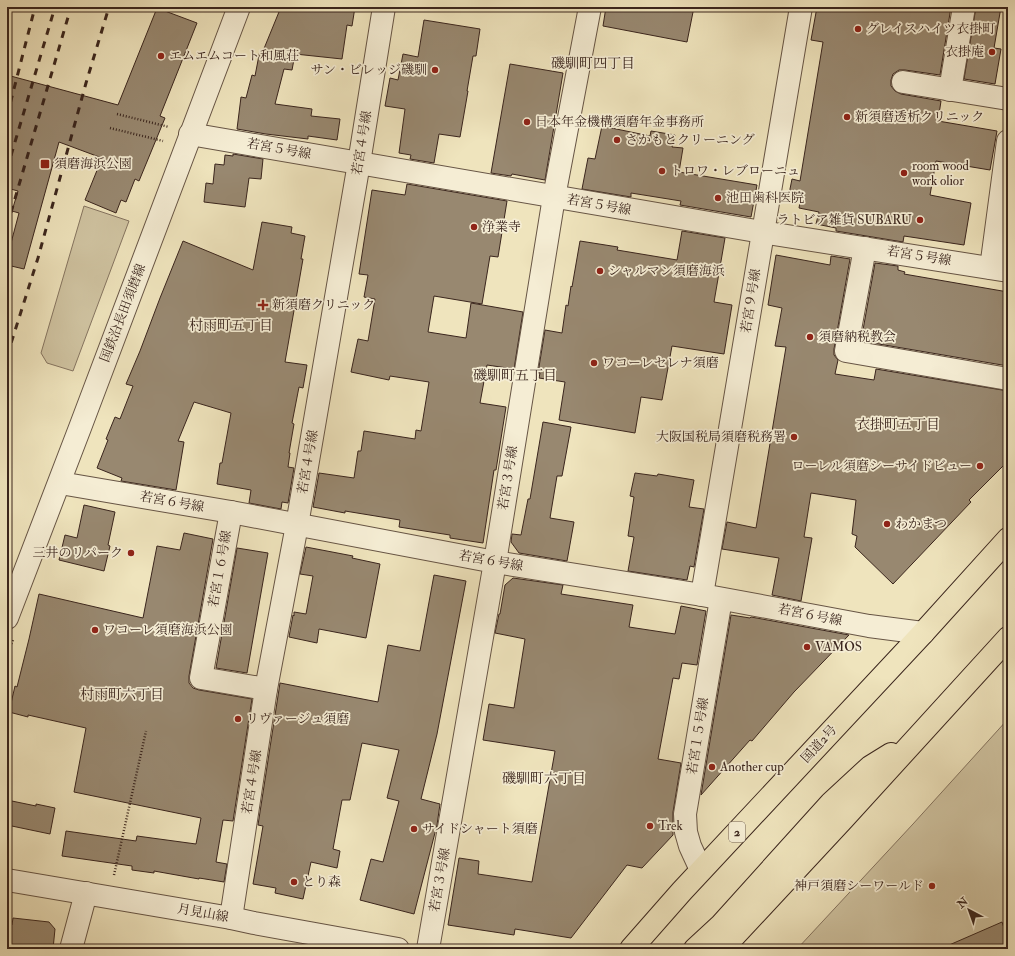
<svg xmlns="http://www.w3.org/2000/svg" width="1015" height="956" font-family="'IM FELL Double Pica','Noto Serif JP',serif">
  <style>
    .green { fill: #d0c4a2; stroke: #857460 }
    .building { fill: #988870; stroke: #3a251d }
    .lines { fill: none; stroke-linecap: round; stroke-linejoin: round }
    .minor-casing { stroke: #675545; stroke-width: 24 }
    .highway-casing { stroke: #3a251d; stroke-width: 24 }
    .path { stroke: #3a251d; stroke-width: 2.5; stroke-dasharray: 1 2; stroke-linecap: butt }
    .minor { stroke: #f5edd4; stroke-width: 22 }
    .highway { stroke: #efe4bd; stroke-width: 22 }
    .rail { stroke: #3a251d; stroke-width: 3; stroke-dasharray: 7 7; stroke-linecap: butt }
    .poi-dot { fill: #8f2418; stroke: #f5edd4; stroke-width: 1.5 }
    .labels { text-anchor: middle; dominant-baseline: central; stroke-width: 3.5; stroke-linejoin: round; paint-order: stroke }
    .shield { fill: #f5edd4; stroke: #726154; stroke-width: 1 }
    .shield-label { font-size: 12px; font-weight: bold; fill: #3a251d }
    .poi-label { font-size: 13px; fill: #3a251d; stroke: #f5edd4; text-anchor: start }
    .street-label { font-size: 13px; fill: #3a251d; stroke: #f5edd4 }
    .neighbourhood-label { font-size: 14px; fill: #3a251d; stroke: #f5edd4 }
  </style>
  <rect width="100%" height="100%" fill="#efe4bd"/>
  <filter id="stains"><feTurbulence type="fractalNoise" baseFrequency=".005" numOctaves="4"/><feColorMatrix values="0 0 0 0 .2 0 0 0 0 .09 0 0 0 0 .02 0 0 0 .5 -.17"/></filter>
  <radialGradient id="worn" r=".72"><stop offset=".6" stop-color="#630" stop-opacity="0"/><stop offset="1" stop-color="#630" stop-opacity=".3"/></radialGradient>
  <g class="green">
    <path d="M84 206 129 221 73 371 47 363 41 353Z"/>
    <path d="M1008 719V949H797L913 824Z"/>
  </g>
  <g class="building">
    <path d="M281 7H355L352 26 347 25 342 59 295 54 292 70 284 69 275 104 312 109 311 116 340 119 337 140 308 136V139L266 134 237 129 241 97 246 98 252 75 255 76 260 50 263 51Z"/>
    <path d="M606 7H694L687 42 603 26Z"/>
    <path d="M817 7H951L940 75 905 70H899L893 74 891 80V86L895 91 901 94 941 101 938 121 997 131 990 170 936 161 930 195 971 203 964 245 904 236 903 242 836 231V228L816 224 819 212 799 208 800 202 788 199 792 179 800 181 823 42 811 40Z"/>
    <path d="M976 7H1001L994 48 1001 49 995 84 964 79Z"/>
    <path d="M157 8 197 23 160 116 165 118 139 181 135 179 126 202 121 200 116 213 85 200 102 158 59 142 24 269 7 265V258L19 213 12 211 18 191 7 188V75L118 105Z"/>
    <path d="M424 20 480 29 476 56H473L467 91H468L460 137 439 134 434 163 410 159 411 155 399 153 405 109 385 106 390 78 398 80 403 54 418 57Z"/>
    <path d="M510 64 563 73 545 180 512 174 511 176 491 173Z"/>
    <path d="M602 126 650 136 651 131 675 135 672 147 683 148 679 172 757 185 751 217 680 205 681 201 631 193V197L582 189 588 158 595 159Z"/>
    <path d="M233 154 263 159 261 179 249 178 245 207 204 202 206 183 213 184 215 164 224 165 225 155 233 156Z"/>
    <path d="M407 184 507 201 498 257 490 256 482 304 434 296 428 332 466 338 471 303 523 312 514 369 487 365 480 403 506 407 496 470H494L483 543 450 538V535L399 527 400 520 345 511V513L313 507 319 473 354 478 358 451H361L364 431 415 439 416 430 421 431 429 382 390 376 389 380 351 372 358 339 368 341 375 299 364 297 368 275 359 274 372 190 405 195Z"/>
    <path d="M262 222 292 227 291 233 305 236 301 259H303L285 362 307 365 303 388 299 387 292 423 294 424 289 453H290L288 467 294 468 288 503 282 502 281 509 249 503 251 490 217 484 220 463H222L231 413 194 402 178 441 184 442 176 490 121 481 122 478 97 468 108 440 106 439 115 417 120 419 133 386 126 384 140 351 160 298 183 241 253 270Z"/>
    <path d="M682 231 725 238 714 302 732 305 724 354 672 346 662 400 641 397 635 433 559 420 565 382 539 378 540 373H538L545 330 562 333 566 305 568 306 571 286 572 287 580 241 618 247 617 250 677 260Z"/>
    <path d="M776 255 830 265 831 256 850 259 834 349V355L838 360 835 374 874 380 876 369 1008 391V461L969 500 971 502 893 584 855 547 857 536 852 534 856 500 811 493 804 537 812 538 801 601 772 595 779 558 722 549 727 522 756 528 786 347 775 346 782 308 768 305Z"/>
    <path d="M875 263 898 266V270L905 272 904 274 1008 292V366L861 341Z"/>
    <path d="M543 422 571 427 562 476H557L550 518 574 522 567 561 519 553 511 542 512 534 521 535 528 499H530Z"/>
    <path d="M635 473 657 476 658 474 694 480 689 507 704 509 694 567 690 566 687 580 628 571 634 537 628 536 634 497 630 496Z"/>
    <path d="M84 505 115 512 108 545 110 546 104 571 59 560 65 535 77 538Z"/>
    <path d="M184 533 213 539 189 676V683L193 688 199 690 252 699 233 821 223 820 216 862 227 864 224 882 199 878V879L154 871V873L132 870V866L62 856 66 831 136 841 137 836 196 844 201 818 74 792 86 728 28 715V717L9 712 15 686 17 687 29 639 39 594 143 618 157 546 180 550Z"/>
    <path d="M306 547 353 556 352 558 380 564 366 638 319 629 317 643 289 637 293 615 294 616V612L306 614 313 576 300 574Z"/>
    <path d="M237 548 268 553 247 673 216 668Z"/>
    <path d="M434 575 466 581 437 734 421 799 440 804 437 825 414 914 360 900 371 859 383 862 399 801 387 798 399 750 362 743 350 800H342L333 849 340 851 337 868 311 862 303 899 275 893 276 888 253 884 263 826 258 825 280 683 378 702 388 645 420 651Z"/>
    <path d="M513 578 563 585 561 594 633 605 629 627 675 634 681 606 706 611 697 665 682 663 679 679 673 678 658 759 681 763 673 812V835L642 868 627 865 571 938 515 929 514 935 448 925 459 858 479 861 478 874 532 882 555 751 483 740 489 704 514 708 525 639 495 633 499 614H500L505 585Z"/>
    <path d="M731 615 750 618 751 617 849 635 794 692 752 741 750 740 701 795Z"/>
    <path d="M7 800 36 806V804L55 808 50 834 7 825Z"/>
    <path d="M13 918 49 922 55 929 53 949H7V925H12Z"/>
    <path d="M1002 922 1008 940V949H940Z"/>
  </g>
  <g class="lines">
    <g class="minor-casing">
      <g id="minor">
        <path d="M903 82 1008 99"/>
        <path d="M950 90 964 7"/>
        <path d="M190 134 762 232 1008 271"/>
        <path d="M865 248 846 351 1008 379"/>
        <path d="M991 268 1008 141"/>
        <path d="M60 483 231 512 495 562 702 595 869 626 923 633"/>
        <path d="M231 512 201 678 266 689"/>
        <path d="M702 595 801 7"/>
        <path d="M7 618C86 415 161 211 239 7"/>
        <path d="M701 870 690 846 686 832 685 814 721 599"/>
        <path d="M7 880 231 918 254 923 398 949"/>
        <path d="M231 918 266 689 297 525 359 163 384 7"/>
        <path d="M71 949 86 893"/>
        <path d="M428 949 495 562 554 197 590 7"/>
      </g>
    </g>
    <g class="highway-casing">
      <g id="highway">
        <path d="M631 949 682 891 923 633 1008 539"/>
        <path d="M695 949 721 925 831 803 870 767 891 754"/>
        <path d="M722 949 843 819 1008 638"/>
      </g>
    </g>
    <g class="path">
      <path d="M117 114 169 127"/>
      <path d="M110 128 163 141"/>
      <path d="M7 655 13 640"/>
      <path d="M114 875 146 731"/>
    </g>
    <use href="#minor" class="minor"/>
    <use href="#highway" class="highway"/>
    <g class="rail">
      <path d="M7 116 35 7"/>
      <path d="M7 169 55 7"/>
      <path d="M7 226 71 7"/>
      <path d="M7 356 38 258 86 83 109 7"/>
    </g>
  </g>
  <g class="poi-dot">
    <circle cx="858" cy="29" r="4"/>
    <circle cx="992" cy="52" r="4"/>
    <circle cx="161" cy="56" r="4"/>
    <circle cx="435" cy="70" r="4"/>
    <circle cx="847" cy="117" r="4"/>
    <circle cx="527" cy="122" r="4"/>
    <circle cx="617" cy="140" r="4"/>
    <rect x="40" y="159" width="10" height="10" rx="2"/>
    <circle cx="662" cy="171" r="4"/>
    <circle cx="904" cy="173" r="4"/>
    <circle cx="718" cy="198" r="4"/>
    <circle cx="920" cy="220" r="4"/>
    <circle cx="474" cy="227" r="4"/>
    <circle cx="600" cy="271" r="4"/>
    <path d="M261 299h4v4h4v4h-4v4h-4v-4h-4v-4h4z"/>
    <circle cx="810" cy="337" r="4"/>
    <circle cx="594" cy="363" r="4"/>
    <circle cx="794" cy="437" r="4"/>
    <circle cx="980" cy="466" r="4"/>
    <circle cx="887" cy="524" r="4"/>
    <circle cx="131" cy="553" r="4"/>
    <circle cx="95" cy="630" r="4"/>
    <circle cx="807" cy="647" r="4"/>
    <circle cx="238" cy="719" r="4"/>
    <circle cx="712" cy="767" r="4"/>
    <circle cx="650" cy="826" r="4"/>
    <circle cx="414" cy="829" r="4"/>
    <circle cx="294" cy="882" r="4"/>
    <circle cx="932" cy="886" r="4"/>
  </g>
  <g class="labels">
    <rect class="shield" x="729" y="822" width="16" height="20" rx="3"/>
    <g class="shield-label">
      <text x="737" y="832">2</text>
    </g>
    <g class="poi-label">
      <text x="866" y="29">グレイスハイツ衣掛町</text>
      <text x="984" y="52" text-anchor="end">衣掛庵</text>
      <text x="169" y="56">エムエムコート和風荘</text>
      <text x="427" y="70" text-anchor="end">サン・ビレッジ磯馴</text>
      <text x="855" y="117">新須磨透析クリニック</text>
      <text x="535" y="122">日本年金機構須磨年金事務所</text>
      <text x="625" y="140">さかもとクリーニング</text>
      <text x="54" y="164">須磨海浜公園</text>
      <text x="912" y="166">room wood<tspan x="912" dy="15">work olior</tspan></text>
      <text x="670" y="171">トロワ・レブローニュ</text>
      <text x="726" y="198">池田歯科医院</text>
      <text x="912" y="220" text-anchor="end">ラトビア雑貨 SUBARU</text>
      <text x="482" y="227">浄業寺</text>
      <text x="608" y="271">シャルマン須磨海浜</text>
      <text x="272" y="305">新須磨クリニック</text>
      <text x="818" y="337">須磨納税教会</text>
      <text x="602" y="363">ワコーレセレナ須磨</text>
      <text x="786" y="437" text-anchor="end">大阪国税局須磨税務署</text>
      <text x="972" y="466" text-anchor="end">ローレル須磨シーサイドビュー</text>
      <text x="895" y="524">わかまつ</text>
      <text x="123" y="553" text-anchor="end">三井のリパーク</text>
      <text x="103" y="630">ワコーレ須磨海浜公園</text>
      <text x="815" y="647">VAMOS</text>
      <text x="246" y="719">リヴァージュ須磨</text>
      <text x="720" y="767">Another cup</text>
      <text x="658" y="826">Trek</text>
      <text x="422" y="829">サイドシャート須磨</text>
      <text x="302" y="882">とり森</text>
      <text x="924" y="886" text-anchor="end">神戸須磨シーワールド</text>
    </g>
    <g class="street-label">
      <text transform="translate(362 143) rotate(-81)">若宮４号線</text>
      <text transform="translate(279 149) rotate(10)">若宮５号線</text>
      <text transform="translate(599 205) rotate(10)">若宮５号線</text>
      <text transform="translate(919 256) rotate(9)">若宮５号線</text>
      <text transform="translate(751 301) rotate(-81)">若宮９号線</text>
      <text transform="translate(123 313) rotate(-69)">国鉄沿長田須磨線</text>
      <text transform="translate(308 462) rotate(-80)">若宮４号線</text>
      <text transform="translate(508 478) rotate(-81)">若宮３号線</text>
      <text transform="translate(172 502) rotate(10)">若宮６号線</text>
      <text transform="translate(491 561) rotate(10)">若宮６号線</text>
      <text transform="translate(220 569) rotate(-80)">若宮１６号線</text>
      <text transform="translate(810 615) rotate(11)">若宮６号線</text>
      <text transform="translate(698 736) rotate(-81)">若宮１５号線</text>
      <text transform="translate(819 744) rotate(-47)">国道2号</text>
      <text transform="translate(252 782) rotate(-81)">若宮４号線</text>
      <text transform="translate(440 880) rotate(-80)">若宮３号線</text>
      <text transform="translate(203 913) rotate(10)">月見山線</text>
    </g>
    <g class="neighbourhood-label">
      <text x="593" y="63">磯馴町四丁目</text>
      <text x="231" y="325">村雨町五丁目</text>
      <text x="515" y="375">磯馴町五丁目</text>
      <text x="898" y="424">衣掛町五丁目</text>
      <text x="122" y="694">村雨町六丁目</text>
      <text x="544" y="778">磯馴町六丁目</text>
    </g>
  </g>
  <rect width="1015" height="956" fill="none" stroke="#efe4bd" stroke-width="24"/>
  <rect x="8" y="8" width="999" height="940" fill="none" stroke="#3a251d" stroke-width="2"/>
  <rect x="12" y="12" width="991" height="932" fill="none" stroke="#3a251d"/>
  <g transform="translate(969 910) rotate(319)" stroke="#f5edd4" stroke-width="3" paint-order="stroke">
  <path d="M0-3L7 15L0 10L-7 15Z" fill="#3a251d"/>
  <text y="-6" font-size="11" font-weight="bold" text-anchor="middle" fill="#3a251d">N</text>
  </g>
  <rect width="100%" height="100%" filter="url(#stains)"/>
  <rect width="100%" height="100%" fill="url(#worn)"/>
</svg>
